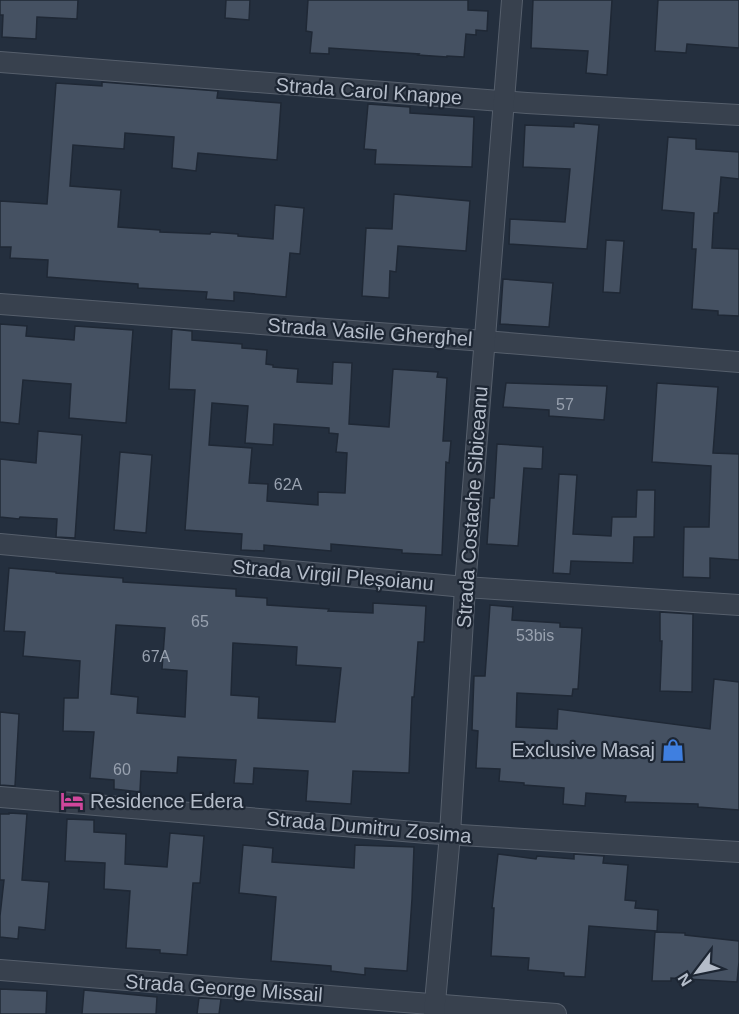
<svg xmlns="http://www.w3.org/2000/svg" width="739" height="1014" font-family="Arial,sans-serif">
  <style>
    .building { fill: #455162; stroke: #1f2835; stroke-width: 1.5; fill-rule: evenodd }
    .lines { fill: none; stroke-linecap: round; stroke-linejoin: round }
    .minor-casing { stroke: #565f6c; stroke-width: 22 }
    .minor { stroke: #38414e; stroke-width: 20 }
    .labels { text-anchor: middle; dominant-baseline: central; stroke-width: 4.5; stroke-linejoin: round; paint-order: stroke }
    .number-label { font-size: 16px; fill: #98a1af }
    .street-label { font-size: 20px; fill: #b4bcc9; stroke: #1d2633 }
    .poi-label { font-size: 20px; fill: #b4bcc9; stroke: #1d2633; text-anchor: end }
  </style>
  <rect width="100%" height="100%" fill="#242f3e"/>
  <g class="building">
    <path d="M0 0H78L77 19 37 17 36 39 2 37 3 15H0Z"/>
    <path d="M226 0H250L249 20 225 18Z"/>
    <path d="M308 0H468V10L488 11 487 31 476 30V35L466 34 464 57 447 56V57L418 55 419 54 329 48V54L310 53 312 32 306 31Z"/>
    <path d="M533 0H612L607 75 586 73 588 51 531 48Z"/>
    <path d="M658 0H739V48L687 44 686 53 655 51Z"/>
    <path d="M102 82 218 91 217 98 281 103 277 160 198 153 196 171 172 168 174 137 125 133 124 149 73 145 70 186 121 190 118 227 160 230V232L210 234 211 232 238 234V236L273 239 275 205 304 208 300 254 290 253 286 297 234 292V301L206 299 207 292 138 288V284L47 277 48 260 10 258 11 247H0V201L47 204 56 83 102 86Z"/>
    <path d="M368 104 410 107V113L474 117 472 167 375 164 376 150 364 149Z"/>
    <path d="M574 123 599 125 587 249 509 244 510 219 565 222 570 169 523 167 525 125 574 127Z"/>
    <path d="M668 137 696 139V149L739 152V179L721 177 718 213H714L712 248 739 249V316L718 315V311L692 309 696 249H692L694 213 662 210Z"/>
    <path d="M394 194 470 201 466 251 398 246 396 272 390 271 389 298 362 296 366 228 392 229Z"/>
    <path d="M606 240 624 241 620 293 603 292Z"/>
    <path d="M503 279 553 283 549 327 500 324Z"/>
    <path d="M0 324 27 326 26 336 74 340 75 326 133 330 126 423 69 418 71 384 23 380 19 424 0 422Z"/>
    <path d="M172 329 192 331V340L242 344V348L267 350 266 364 273 365V367L298 369 297 382 332 384 333 362 352 363 349 424 389 427 393 369 438 372 437 377 447 378 443 441H451L449 463 446 462 442 555 402 553V550L331 544V551L264 545V551L241 550 242 534 185 530 195 390 169 389ZM212 403 248 406 245 443 273 445 274 424 329 428V433L338 434 336 452 347 453 345 493 318 492V505L267 501 268 484 249 483 252 448 209 445Z"/>
    <path d="M506 383 607 386 604 420 549 416V410L503 407Z"/>
    <path d="M657 383 718 387 713 453 739 454V560L710 558V578L683 577 684 527H709L711 466 652 462Z"/>
    <path d="M38 431 82 435 75 538 56 537 57 519 20 517 19 519 0 517V459L36 463Z"/>
    <path d="M497 444 543 447 542 469 524 468 518 546 487 544 490 498H494Z"/>
    <path d="M120 452 152 455 146 533 114 530Z"/>
    <path d="M559 474 577 475 573 534 611 536 612 517H636L637 490H655L654 537H634L633 563 571 561 570 574 553 573Z"/>
    <path d="M9 568 56 572V573L123 578V582L236 589V596L267 598V605L329 609 328 611 373 613V603L426 606 424 642H418L414 697H412L409 773 353 771 351 804 306 801 308 771 254 768 253 784 234 783 236 760 178 757 177 773 141 771 140 792 114 789V780L90 778 94 732 63 731 64 698H78L80 661 23 656 25 632 4 631ZM116 625 165 628 162 669 187 671 185 717 137 713 138 697 111 694ZM233 643 297 647 296 665 341 668 335 722 258 718 259 697 231 695Z"/>
    <path d="M490 605 513 607 512 620 560 623V627L582 628 578 689H573L572 696 517 693 516 727 557 729 558 709 710 729 714 679 739 682V810L698 807V804L625 802 626 796 586 793 585 806 563 804 564 788 524 785V783L499 781 500 769 476 768 478 731 472 730 474 676H485Z"/>
    <path d="M660 612 693 614 692 692 660 691 662 641H660Z"/>
    <path d="M0 712 19 714 15 786 0 785Z"/>
    <path d="M9 813 27 814 22 880 49 882 45 930 19 927 18 939 0 937V916L4 880H0V814H9Z"/>
    <path d="M67 819 94 820V832L126 834 125 864 167 867 170 833 204 836 200 883H193L187 955 160 953V950L126 948 130 891 104 889 105 863 65 861Z"/>
    <path d="M243 845 273 848 272 862 354 868 355 845 414 847 412 899 407 971 365 968V975L331 971V966L271 961 276 897 239 893Z"/>
    <path d="M498 854 536 859 537 856 574 859V854L604 856 603 863 628 865 625 900 636 901 635 908 658 910 657 931 589 926 585 977 564 976V973L528 970 529 958 491 956 494 908H492Z"/>
    <path d="M655 932 685 933V935L739 941V962L737 982 671 978V981H652Z"/>
    <path d="M0 989 47 991 46 1014H0Z"/>
    <path d="M84 990 157 997 156 1014H82Z"/>
    <path d="M199 998 221 999 219 1014H197Z"/>
  </g>
  <g class="lines">
    <g class="minor-casing">
      <g id="minor">
        <path d="M0 62 527 103 739 115"/>
        <path d="M0 304 484 341 739 362"/>
        <path d="M0 544 465 587 739 605"/>
        <path d="M0 797 427 833 739 852"/>
        <path d="M0 970 556 1014"/>
        <path d="M434 1014 450 834 465 587 512 0"/>
      </g>
    </g>
    <use href="#minor" class="minor"/>
  </g>
  <defs>
    <g id="shop-bare" transform="scale(1.8)"><path d="M-5-2.5h2.3a2.7 3.5 0 0 1 5.4 0H5L5.5 6h-11ZM-1.5-2.5h3a1.5 2.3 0 0 0-3 0Z" fill="#3f7fe0" stroke="#1d2633" stroke-width="2.5" paint-order="stroke"/></g>
    <g id="hotel-bare" transform="scale(1.8)"><path d="M-6-4.5h1.5V1H6V5H4.5V3h-9V5H-6ZM-4 0a1.8 1.8 0 1 1 3.6 0ZM.5 0V-2.5h3Q6-2.5 6 0Z" fill="#d1479c" stroke="#1d2633" stroke-width="2.5" paint-order="stroke"/></g>
  </defs>
  <g fill-rule="evenodd">
    <use href="#shop-bare" x="673" y="750"/>
    <use href="#hotel-bare" x="72" y="801"/>
  </g>
  <g class="labels">
    <g class="number-label">
      <text x="565" y="404">57</text>
      <text x="288" y="484">62A</text>
      <text x="200" y="621">65</text>
      <text x="535" y="635">53bis</text>
      <text x="156" y="656">67A</text>
      <text x="122" y="769">60</text>
    </g>
    <g class="street-label">
      <text transform="translate(369 91) rotate(4)">Strada Carol Knappe</text>
      <text transform="translate(370 332) rotate(4)">Strada Vasile Gherghel</text>
      <text transform="translate(472 507) rotate(-86)">Strada Costache Sibiceanu</text>
      <text transform="translate(333 575) rotate(5)">Strada Virgil Pleșoianu</text>
      <text transform="translate(369 827) rotate(5)">Strada Dumitru Zosima</text>
      <text transform="translate(224 988) rotate(4)">Strada George Missail</text>
    </g>
    <g class="poi-label">
      <text x="655" y="750">Exclusive Masaj</text>
      <text x="90" y="801" text-anchor="start">Residence Edera</text>
    </g>
  </g>
  <g transform="translate(697 972) rotate(238)" stroke="#1d2633" stroke-width="4.5" paint-order="stroke">
  <path d="M0-4.5L10 22L0 15L-10 22Z" fill="#b4bcc9"/>
  <text y="-9" font-size="16" font-weight="bold" text-anchor="middle" fill="#b4bcc9">N</text>
  </g>
</svg>
